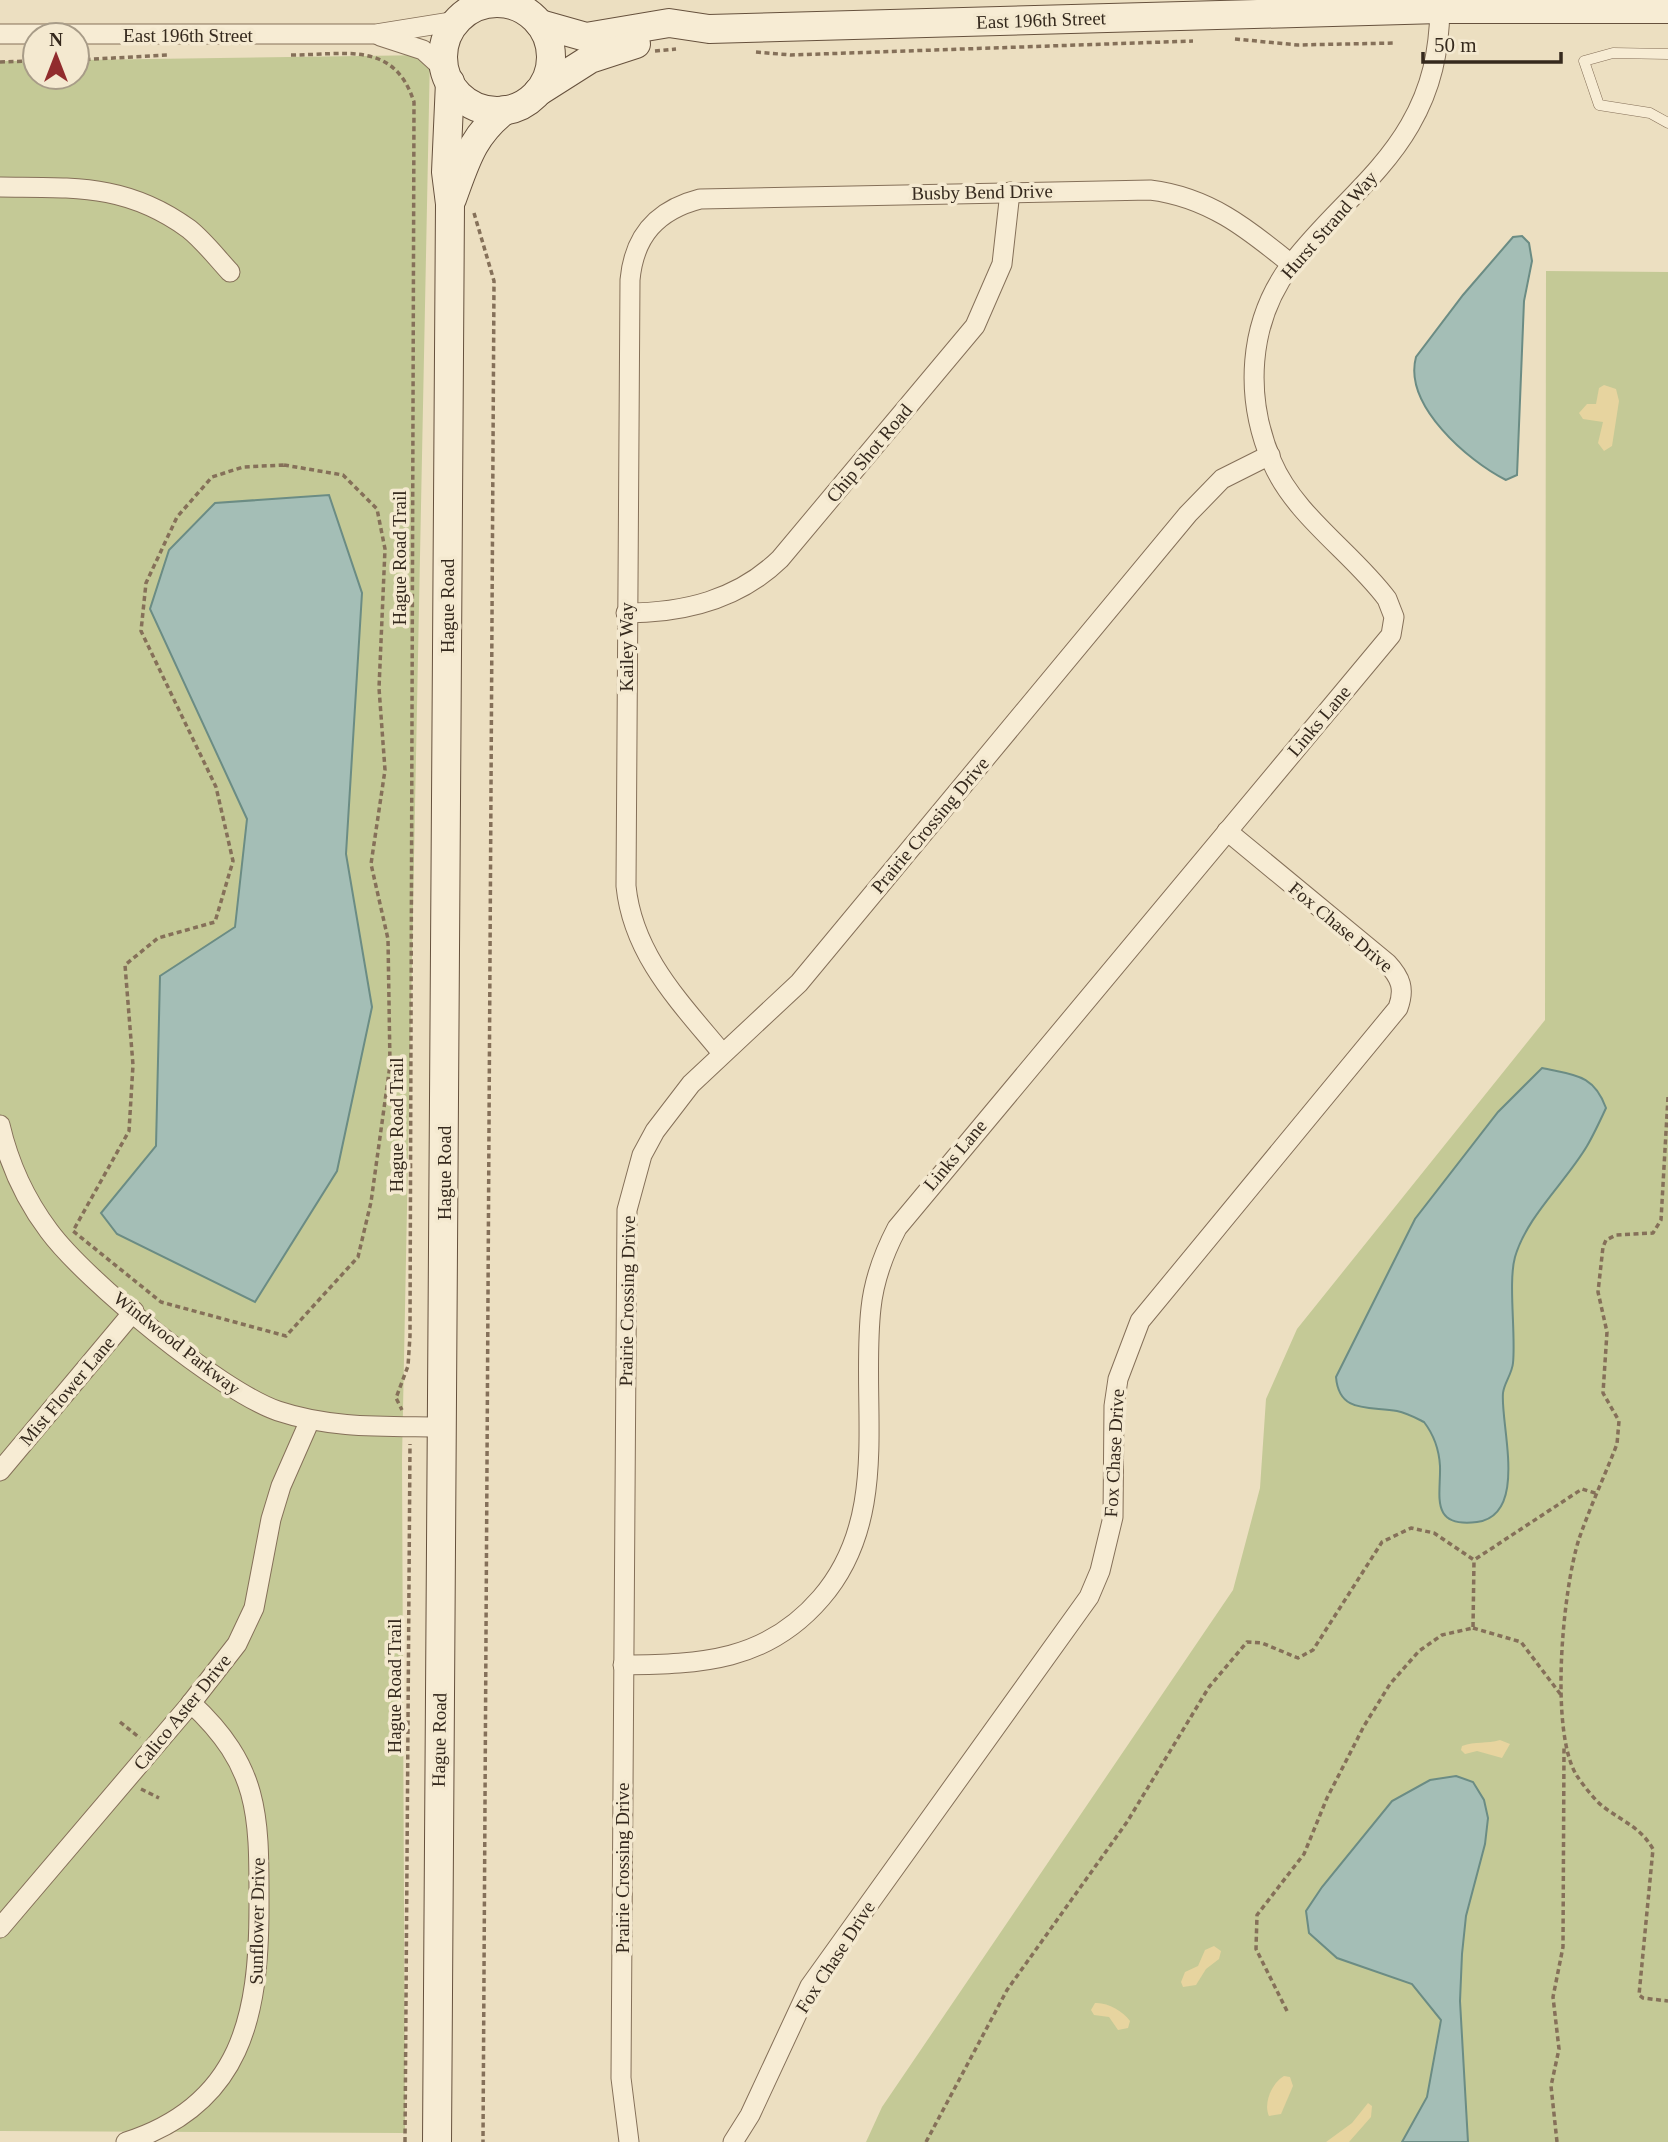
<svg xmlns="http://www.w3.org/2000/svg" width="1668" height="2142" font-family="Georgia,serif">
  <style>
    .green { fill: #c4c996 }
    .sand { fill: #e7d49f }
    .water { fill: #a4beb6; stroke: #6b8c84; stroke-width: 2 }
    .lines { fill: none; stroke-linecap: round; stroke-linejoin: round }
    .service-casing { stroke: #857059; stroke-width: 11 }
    .minor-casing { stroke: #857059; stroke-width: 21 }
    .secondary-casing { stroke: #66513d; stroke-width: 30 }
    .path { stroke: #857059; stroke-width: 3.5; stroke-dasharray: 5 3.5; stroke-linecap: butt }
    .service { stroke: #f7ecd4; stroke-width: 10 }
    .minor { stroke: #f7ecd4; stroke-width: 19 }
    .secondary { stroke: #f7ecd4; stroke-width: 28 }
    .labels { text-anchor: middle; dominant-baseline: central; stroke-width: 7; stroke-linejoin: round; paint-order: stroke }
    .street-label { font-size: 19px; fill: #35291d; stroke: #f4e9d0 }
  </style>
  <rect width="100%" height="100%" fill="#ecdfc1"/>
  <g class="green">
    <path d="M430 55 402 1459 405 2133 0 2131V61H35V77H77V60Z"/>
    <path d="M1546 271 1668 272V2142H866L882 2107 1233 1590 1260 1488 1266 1399 1297 1329 1545 1020Z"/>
  </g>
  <g class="sand">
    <path d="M1604 385 1616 389 1619 401 1612 446 1604 451 1598 443 1603 422 1583 419 1579 413 1587 404H1596L1599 388Z"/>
    <path d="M1500 1740 1510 1744 1502 1758 1477 1751 1465 1754 1461 1750 1462 1746C1475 1741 1487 1744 1500 1740Z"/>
    <path d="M1214 1946 1221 1951 1219 1959 1206 1969 1196 1985 1183 1987 1181 1982 1185 1972 1198 1966 1205 1950Z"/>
    <path d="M1095 2003C1107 2002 1123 2011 1130 2021L1128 2028 1118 2030 1109 2017 1094 2015 1091 2010Z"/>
    <path d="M1284 2076 1290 2077 1293 2086 1281 2114 1269 2116C1263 2103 1272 2083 1284 2076Z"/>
    <path d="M1368 2103 1372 2106 1371 2117 1349 2142H1326L1352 2123Z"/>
  </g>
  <g class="water">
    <path d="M1522 236 1529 243 1532 261 1524 301 1517 475 1506 480C1468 461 1403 405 1416 357L1463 295 1513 237Z"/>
    <path d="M329 495 362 593 346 854 372 1007 337 1171 255 1302 117 1234 101 1213 156 1146 160 976 235 927 247 819 150 609 169 550 215 503Z"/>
    <path d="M1542 1068C1574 1075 1594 1074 1606 1108 1600 1121 1594 1134 1587 1146 1565 1183 1527 1216 1515 1257 1508 1282 1516 1335 1513 1363 1512 1374 1504 1383 1503 1393 1500 1424 1529 1515 1477 1522 1429 1528 1441 1495 1440 1466 1439 1449 1434 1435 1424 1422 1416 1418 1407 1413 1397 1411 1369 1406 1339 1414 1336 1377L1415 1219 1498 1112Z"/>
    <path d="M1456 1776 1473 1782 1484 1800 1488 1818 1485 1844 1466 1916 1462 1954 1460 2001 1468 2142H1402L1427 2097 1441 2020 1412 1984 1337 1958 1309 1933 1306 1911 1322 1887 1392 1801 1430 1780Z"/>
  </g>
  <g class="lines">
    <g class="service-casing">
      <path id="service" d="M1668 54 1613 53 1584 61 1599 105 1650 113 1668 123"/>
    </g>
    <g class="minor-casing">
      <g id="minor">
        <path d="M0 34H376L457 21"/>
        <path d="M380 36 423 50 445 70"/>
        <path d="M0 187C73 188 126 183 189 229 204 241 217 258 230 272"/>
        <path d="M626 613C684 613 738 600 780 559L975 326 1002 264 1010 192"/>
        <path d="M722 1053C680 1002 633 955 626 886L630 280C634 236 657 210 700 199L1150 190C1208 197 1247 228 1291 264"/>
        <path d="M0 1125C9 1164 25 1199 49 1231 86 1281 220 1391 278 1411 332 1429 386 1426 442 1427"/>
        <path d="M0 1471 134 1311"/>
        <path d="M623 1665C701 1664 766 1662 821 1598 892 1516 860 1406 871 1308 874 1279 884 1253 897 1228L1391 635 1394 617 1387 599C1353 553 1295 516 1272 462 1244 397 1248 323 1290 266 1327 216 1379 179 1410 125 1432 87 1439 51 1440 9"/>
        <path d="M0 1928 188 1707 237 1644 254 1608 271 1519 281 1486 310 1420"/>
        <path d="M126 2142C242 2105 259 2015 259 1907 259 1817 261 1768 191 1703"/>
        <path d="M629 2142 621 2078 627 1210 642 1155 655 1131 691 1084 799 983 1188 514 1222 479 1270 455"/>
        <path d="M733 2142 750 2115 810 1986 1089 1597 1100 1571 1113 1517 1114 1406 1118 1379 1140 1321 1398 1008C1405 989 1401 978 1387 963L1227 831"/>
      </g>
    </g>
    <g class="secondary-casing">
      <g id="secondary">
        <circle cx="497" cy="57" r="54"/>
        <path d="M540 24 586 37 669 23 709 29 1440 9H1668"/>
        <path d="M538 92 590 59 636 44"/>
        <path d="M452 199C466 161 472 136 505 110"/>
        <path d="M437 2142 450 204 446 172 450 82"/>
      </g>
    </g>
    <g class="path">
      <path d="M1235 39 1298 45 1394 43"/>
      <path d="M655 51 676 49"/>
      <path d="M756 52 791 55 1193 41"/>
      <path d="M291 55C345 55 394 40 414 102L410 1336 408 1366 396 1398 402 1410"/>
      <path d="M77 60 168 55"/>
      <path d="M0 62 35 61"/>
      <path d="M474 213 494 281 483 2142"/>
      <path d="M284 465 343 475 377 509 385 549 379 688 385 770 371 864 388 939 390 1065 371 1202 358 1257 286 1336 161 1302 73 1231 129 1131 133 1065 125 965 158 938 215 922 233 861 216 787 141 631 146 583 177 517 212 477 243 467Z"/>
      <path d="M1668 1097 1661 1220 1653 1233 1616 1235 1606 1240 1603 1247 1598 1292 1607 1332 1603 1393 1619 1421 1617 1444C1605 1475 1590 1507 1579 1539 1563 1588 1549 1732 1577 1776 1584 1786 1595 1801 1605 1808 1624 1822 1641 1828 1653 1849L1639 1995 1643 1998 1668 2001"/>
      <path d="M1473 1628 1521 1642 1561 1695"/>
      <path d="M120 1722 140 1738"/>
      <path d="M141 1789 159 1798"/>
      <path d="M1287 2011 1256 1949 1257 1915 1304 1854 1327 1798 1364 1726 1390 1684 1419 1651 1442 1635 1473 1628 1474 1560"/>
      <path d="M405 2142 410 1444"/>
      <path d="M926 2142 1007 1990 1127 1822 1209 1687 1247 1642 1262 1643 1298 1658 1313 1650 1382 1542 1411 1528 1434 1533 1474 1560 1582 1489 1598 1494"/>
      <path d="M1557 2142 1551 2086 1559 2049 1553 1997 1563 1947 1564 1748"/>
    </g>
    <use href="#service" class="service"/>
    <use href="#minor" class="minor"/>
    <use href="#secondary" class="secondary"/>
  </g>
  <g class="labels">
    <g class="street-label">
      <text transform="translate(1041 20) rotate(-2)">East 196th Street</text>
      <text x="188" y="35">East 196th Street</text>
      <text transform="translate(982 192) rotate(-1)">Busby Bend Drive</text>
      <text transform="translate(1329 225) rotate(-49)">Hurst Strand Way</text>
      <text transform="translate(869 453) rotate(-50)">Chip Shot Road</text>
      <text transform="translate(399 558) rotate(-90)">Hague Road Trail</text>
      <text transform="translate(447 606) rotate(-90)">Hague Road</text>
      <text transform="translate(626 647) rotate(-90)">Kailey Way</text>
      <text transform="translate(1319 721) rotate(-50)">Links Lane</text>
      <text transform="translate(930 825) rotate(-50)">Prairie Crossing Drive</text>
      <text transform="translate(1341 927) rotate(40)">Fox Chase Drive</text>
      <text transform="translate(396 1125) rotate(-90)">Hague Road Trail</text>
      <text transform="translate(955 1155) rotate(-50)">Links Lane</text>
      <text transform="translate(444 1173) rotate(-90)">Hague Road</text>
      <text transform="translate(627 1301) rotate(-89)">Prairie Crossing Drive</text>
      <text transform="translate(177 1343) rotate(38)">Windwood Parkway</text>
      <text transform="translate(67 1391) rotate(-50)">Mist Flower Lane</text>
      <text transform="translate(1114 1453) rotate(-87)">Fox Chase Drive</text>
      <text transform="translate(394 1686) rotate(-90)">Hague Road Trail</text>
      <text transform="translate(182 1712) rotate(-51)">Calico Aster Drive</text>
      <text transform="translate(439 1740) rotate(-89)">Hague Road</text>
      <text transform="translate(622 1868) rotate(-90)">Prairie Crossing Drive</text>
      <text transform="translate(257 1921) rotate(-89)">Sunflower Drive</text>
      <text transform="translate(835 1957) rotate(-57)">Fox Chase Drive</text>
    </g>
  </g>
  <g transform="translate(56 56)"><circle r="33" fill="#f4e9d0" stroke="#a89c88" stroke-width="2"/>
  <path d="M0-5L12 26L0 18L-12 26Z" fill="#912c2d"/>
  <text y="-10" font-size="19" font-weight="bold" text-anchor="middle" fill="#35291d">N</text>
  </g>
  <path d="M1423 52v10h138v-10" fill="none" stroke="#35291d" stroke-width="3.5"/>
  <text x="1434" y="52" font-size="21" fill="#35291d" stroke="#f4e9d0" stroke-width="5" paint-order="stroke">50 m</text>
</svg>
